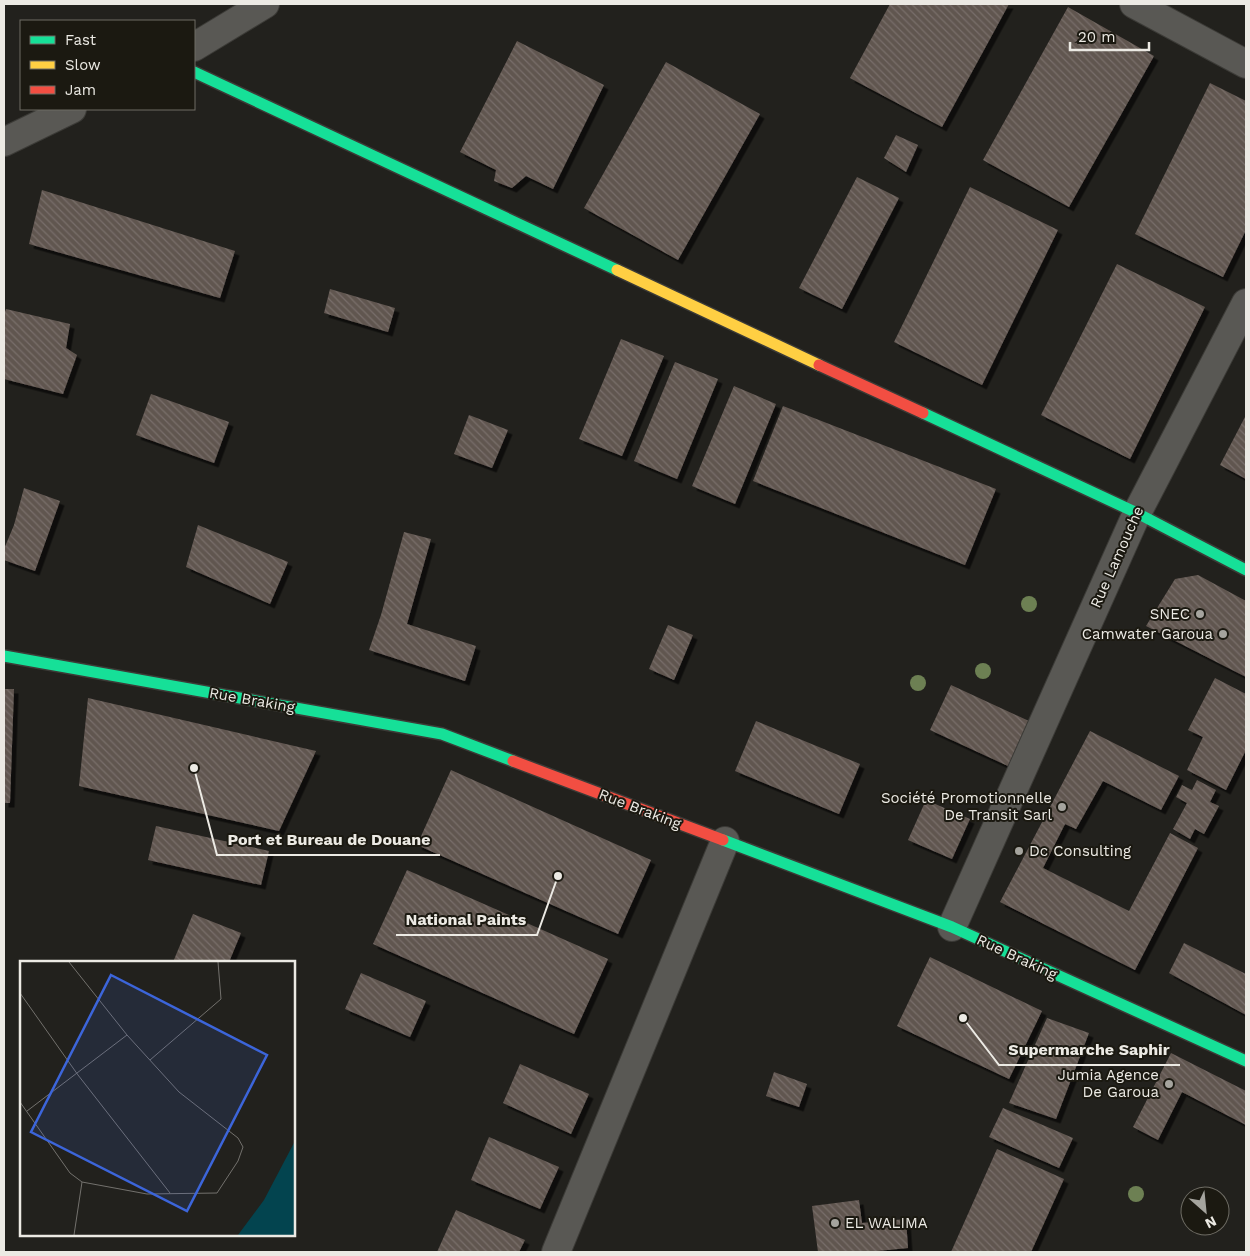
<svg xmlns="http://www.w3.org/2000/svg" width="1250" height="1256" font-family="'Work Sans',sans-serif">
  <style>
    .building { fill: url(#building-back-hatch); filter: url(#shadow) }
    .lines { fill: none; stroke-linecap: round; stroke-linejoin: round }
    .street-casing { stroke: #3c3b37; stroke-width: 30 }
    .fast-casing { stroke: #3c3b37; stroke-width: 14 }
    .slow-casing { stroke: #3c3b37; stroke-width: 14 }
    .jam-casing { stroke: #3c3b37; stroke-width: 14 }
    .street { stroke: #595854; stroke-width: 28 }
    .fast { stroke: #16e098; stroke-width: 11 }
    .slow { stroke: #ffcf43; stroke-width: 11 }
    .jam { stroke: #f24e42; stroke-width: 11 }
    .tree { fill: #6d8053 }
    .poi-dot { fill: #a5a49e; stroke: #1b1911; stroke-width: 2 }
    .labels { text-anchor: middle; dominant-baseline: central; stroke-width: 4; stroke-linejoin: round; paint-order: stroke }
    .street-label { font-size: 15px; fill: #eceae4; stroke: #1b1911 }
    .poi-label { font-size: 15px; fill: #eceae4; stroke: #1b1911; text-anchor: end }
    .inset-road { fill: none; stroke: #73716d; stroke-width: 1 }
    .view { fill: #3c65da; fill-opacity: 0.15; stroke: #3c65da; stroke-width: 2.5 }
    .inset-edge { fill: none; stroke: #eceae4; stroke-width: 2.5 }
    .leader { fill: none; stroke: #eceae4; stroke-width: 2 }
    .callout-dot { fill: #eceae4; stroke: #1b1911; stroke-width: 2 }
    .callout-label { font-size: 16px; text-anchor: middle; font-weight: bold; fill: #eceae4; stroke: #1b1911; stroke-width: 4; stroke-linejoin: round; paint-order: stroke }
  </style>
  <defs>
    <pattern id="building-back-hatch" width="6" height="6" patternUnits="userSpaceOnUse" patternTransform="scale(1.25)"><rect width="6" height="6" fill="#615650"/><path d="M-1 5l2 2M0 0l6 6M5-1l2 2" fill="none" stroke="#786e69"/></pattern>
    <filter id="shadow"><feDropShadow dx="4.5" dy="4.5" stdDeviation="0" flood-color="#0009"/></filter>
  </defs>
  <rect width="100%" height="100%" fill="#22211d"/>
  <g class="building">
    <path d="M890 4H1009L942 127 850 78Z"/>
    <path d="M1068 7 1154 56 1069 207 983 160Z"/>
    <path d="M517 41 604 85 553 189 526 176 512 188 494 181 496 170 460 152Z"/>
    <path d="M666 62 760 114 678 260 584 208Z"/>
    <path d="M1210 83 1246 101V230L1223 277 1135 234Z"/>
    <path d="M896 135 918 145 906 172 884 158Z"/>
    <path d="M857 177 899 198 842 309 799 288Z"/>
    <path d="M970 187 1058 230 982 385 894 342Z"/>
    <path d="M42 190 235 251 220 298 29 244Z"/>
    <path d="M1117 264 1205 307 1130 459 1041 415Z"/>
    <path d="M330 289 395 308 388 332 324 313Z"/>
    <path d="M6 309 70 324 66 348 77 355 63 394 4 379V314Z"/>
    <path d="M621 339 664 356 622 456 579 439Z"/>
    <path d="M675 362 718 379 677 479 634 461Z"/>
    <path d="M734 386 776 404 735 504 692 486Z"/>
    <path d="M151 394 229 422 214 463 136 435Z"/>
    <path d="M783 406 996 489 965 565 753 481Z"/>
    <path d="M469 415 508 430 492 468 454 454Z"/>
    <path d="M1246 415V479L1220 465Z"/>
    <path d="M24 488 60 501 35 571 4 560V549L14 525Z"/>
    <path d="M198 525 288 562 270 604 186 567Z"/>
    <path d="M404 532 431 539 407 624 476 646 465 681 369 650 381 615Z"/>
    <path d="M1198 575 1246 601V677L1146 626 1175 579Z"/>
    <path d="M668 625 693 635 674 680 649 669Z"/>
    <path d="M1215 678 1246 694V750L1226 790 1187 770 1203 737 1188 730Z"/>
    <path d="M951 685 1029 721 1008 766 930 730Z"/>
    <path d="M4 689H14L10 803H4Z"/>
    <path d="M88 698 316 751 279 831 79 786Z"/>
    <path d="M756 721 860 764 839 814 735 771Z"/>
    <path d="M1090 731 1179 776 1161 810 1103 781 1076 829 1065 824 1043 868 1129 911 1170 833 1198 848 1135 970 1000 902Z"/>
    <path d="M451 770 651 860 618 934 417 845Z"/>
    <path d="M1197 780 1216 790 1210 802 1219 806 1204 834 1195 829 1190 839 1173 829 1187 803 1176 797 1182 785 1192 790Z"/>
    <path d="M926 800 970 819 952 859 908 840Z"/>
    <path d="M156 826 269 851 261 885 148 860Z"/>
    <path d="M407 870 608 959 574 1034 373 944Z"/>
    <path d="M193 914 241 933 229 962H173Z"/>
    <path d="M1184 943 1246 974V1015L1169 973Z"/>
    <path d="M930 957 1042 1011 1009 1079 897 1026Z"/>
    <path d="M361 973 426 1001 410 1037 345 1009Z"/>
    <path d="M1047 1018 1089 1033 1056 1119 1009 1103Z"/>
    <path d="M1171 1053 1246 1091V1125L1182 1092 1158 1140 1133 1127Z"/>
    <path d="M520 1064 589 1094 571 1134 503 1103Z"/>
    <path d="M774 1072 807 1084 799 1107 766 1096Z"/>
    <path d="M1003 1108 1073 1138 1059 1168 989 1137Z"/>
    <path d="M489 1137 559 1167 540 1209 471 1180Z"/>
    <path d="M997 1149 1064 1179 1031 1252H951Z"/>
    <path d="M859 1200 862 1223 906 1219 908 1248 867 1252H818L812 1206Z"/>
    <path d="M456 1210 525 1240 519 1252H437Z"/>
  </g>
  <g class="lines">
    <g class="street-casing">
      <g id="street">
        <path d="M1134 4 1246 64"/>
        <path d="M194 47 265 4"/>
        <path d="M4 142 72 109"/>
        <path d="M952 927 1137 513 1246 303"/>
        <path d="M556 1252 725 841"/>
      </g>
    </g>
    <g class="fast-casing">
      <g id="fast">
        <path d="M194 72 617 270"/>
        <path d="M923 413 1137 513 1246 570"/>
        <path d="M4 656 442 734 513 761"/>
        <path d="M723 840 952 927 1246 1061"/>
      </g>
    </g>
    <g class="slow-casing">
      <path id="slow" d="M617 270 819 365"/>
    </g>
    <g class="jam-casing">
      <g id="jam">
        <path d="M819 365 923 413"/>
        <path d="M513 761 723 840"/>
      </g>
    </g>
    <use href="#street" class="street"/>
    <use href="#fast" class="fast"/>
    <use href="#slow" class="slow"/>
    <use href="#jam" class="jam"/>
  </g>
  <g class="tree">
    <circle cx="1029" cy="604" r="8"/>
    <circle cx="983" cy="671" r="8"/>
    <circle cx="918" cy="683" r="8"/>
    <circle cx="1136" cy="1194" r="8"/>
  </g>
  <g class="poi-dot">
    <circle cx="1200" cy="614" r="5"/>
    <circle cx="1223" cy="634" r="5"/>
    <circle cx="1062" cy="807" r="5"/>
    <circle cx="1019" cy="851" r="5"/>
    <circle cx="1169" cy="1084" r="5"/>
    <circle cx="835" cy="1223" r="5"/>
  </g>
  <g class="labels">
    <g class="street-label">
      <text transform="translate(1117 557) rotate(-66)">Rue Lamouche</text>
      <text transform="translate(252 700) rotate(10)">Rue Braking</text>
      <text transform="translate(640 809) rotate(21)">Rue Braking</text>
      <text transform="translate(1017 957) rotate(25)">Rue Braking</text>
    </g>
    <g class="poi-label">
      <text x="1190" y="614">SNEC</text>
      <text x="1213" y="634">Camwater Garoua</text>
      <text x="1052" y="798">Société Promotionnelle<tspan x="1052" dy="17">De Transit Sarl</tspan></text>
      <text x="1029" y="851" text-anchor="start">Dc Consulting</text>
      <text x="1159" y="1075">Jumia Agence<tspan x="1159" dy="17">De Garoua</tspan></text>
      <text x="845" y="1223" text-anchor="start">EL WALIMA</text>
    </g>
  </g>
  <g transform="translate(20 961)">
    <rect width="275" height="275" fill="#22211d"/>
    <path d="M275 180V274H218L244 239Z" fill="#03444f"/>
    <path class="inset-road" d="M0 32 58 114 150 232M130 99 201 38 198 1M0 141 50 212 62 221 127 233 197 232 218 200 223 186 218 177 159 131 107 74 49 1M7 150 107 74M54 274 62 221"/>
    <path class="view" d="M91 14 247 94 167 250 11 171Z"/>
    <rect width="275" height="275" class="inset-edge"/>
  </g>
  <path class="leader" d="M194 768L217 855H440M558 876L537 935H396M963 1018L999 1065H1180"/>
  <g class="callout-dot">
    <circle cx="194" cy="768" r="5"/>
    <circle cx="558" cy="876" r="5"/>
    <circle cx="963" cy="1018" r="5"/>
  </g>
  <g class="callout-label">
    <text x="329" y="845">Port et Bureau de Douane</text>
    <text x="466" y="925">National Paints</text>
    <text x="1089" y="1055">Supermarche Saphir</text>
  </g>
  <rect width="1250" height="1256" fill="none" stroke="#eceae4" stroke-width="10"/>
  <rect x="20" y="20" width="175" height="90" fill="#1b1911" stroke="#6f6d65"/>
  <rect x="30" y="36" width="25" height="8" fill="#16e098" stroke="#6f6d65"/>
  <text x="65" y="45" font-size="15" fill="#eceae4">Fast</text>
  <rect x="30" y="61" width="25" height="8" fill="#ffcf43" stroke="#6f6d65"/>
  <text x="65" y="70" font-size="15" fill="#eceae4">Slow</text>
  <rect x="30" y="86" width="25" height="8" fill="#f24e42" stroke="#6f6d65"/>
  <text x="65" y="95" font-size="15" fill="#eceae4">Jam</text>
  <g transform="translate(1205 1211) rotate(153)"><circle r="24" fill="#1b1911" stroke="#6f6d65"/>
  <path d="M0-4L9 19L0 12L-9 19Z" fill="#a5a49e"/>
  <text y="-8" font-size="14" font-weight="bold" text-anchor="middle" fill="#eceae4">N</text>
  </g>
  <path d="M1070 42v8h79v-8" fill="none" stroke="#eceae4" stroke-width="2.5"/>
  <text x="1078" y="42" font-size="15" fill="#eceae4" stroke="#1b1911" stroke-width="4" paint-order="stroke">20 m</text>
</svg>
